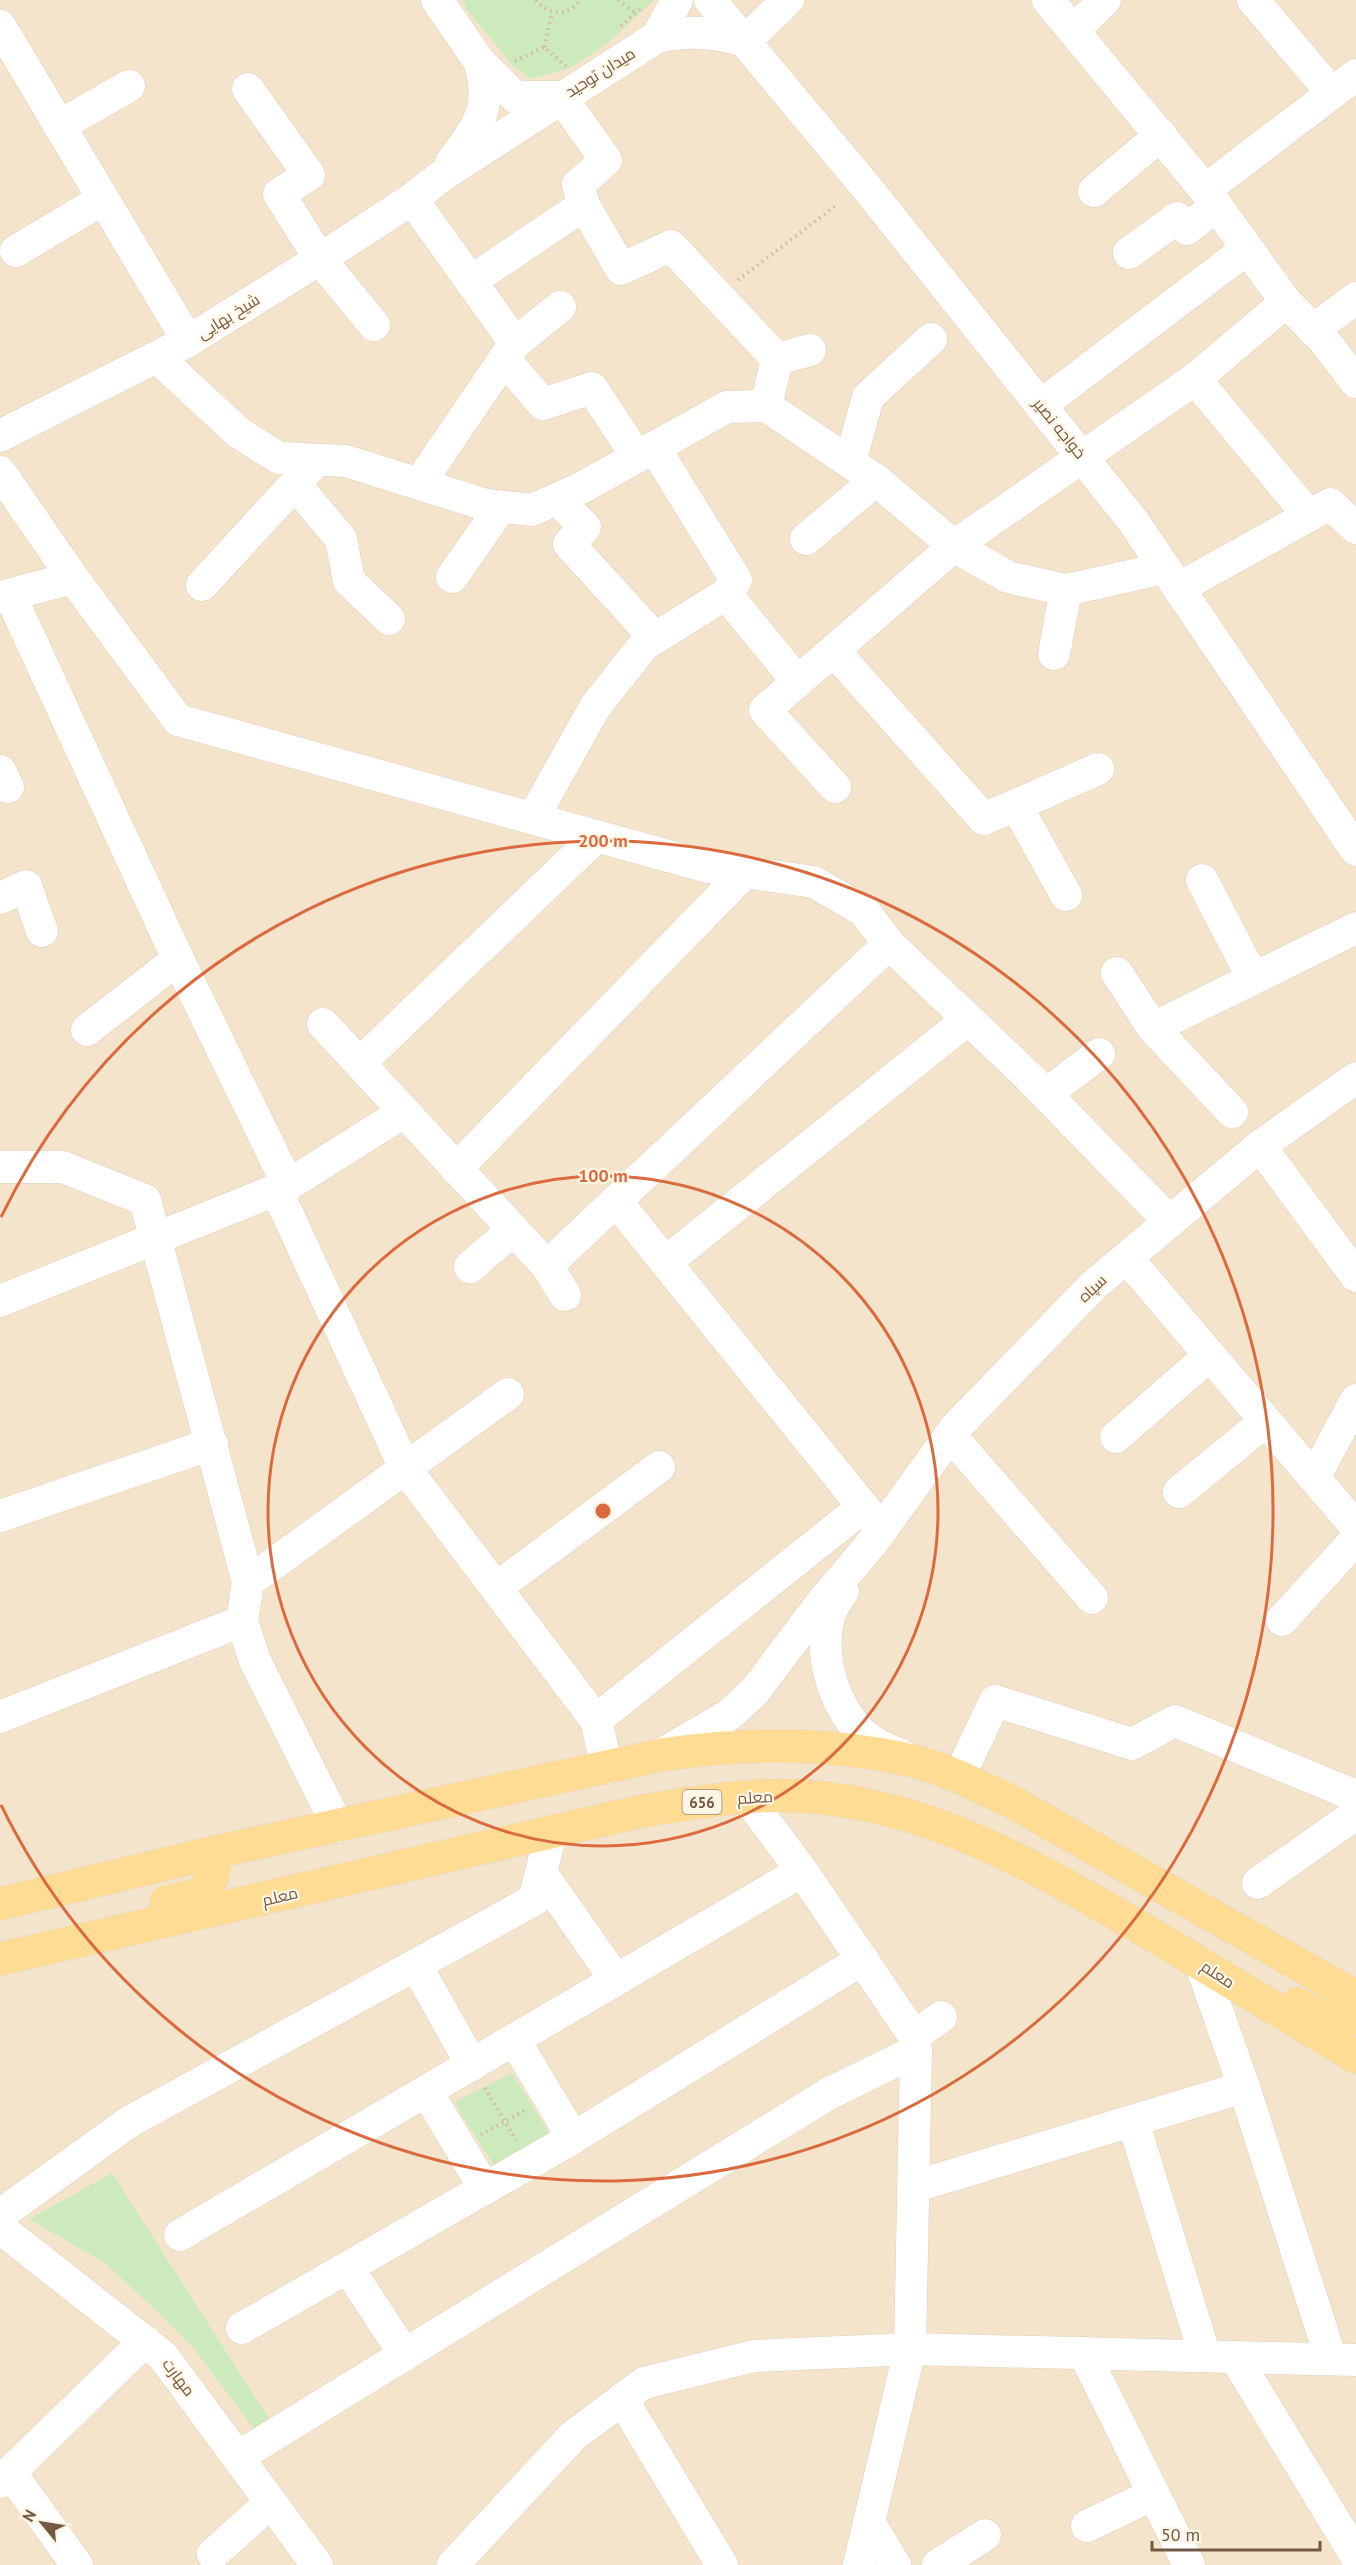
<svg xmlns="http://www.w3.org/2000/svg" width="1356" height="2565" font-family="'PT Sans',Cairo,sans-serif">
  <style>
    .residential { fill: #f5e4cc }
    .park { fill: #cdeabd }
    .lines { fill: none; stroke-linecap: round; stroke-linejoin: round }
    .minor-casing { stroke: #e1ceba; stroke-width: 33 }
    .major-casing { stroke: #e0dad6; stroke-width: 34 }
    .path { stroke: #d8b499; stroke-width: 4; stroke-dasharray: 1.5 4.5; stroke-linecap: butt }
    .minor { stroke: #fff; stroke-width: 32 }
    .major { stroke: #ffdc93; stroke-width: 33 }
    .ring { fill: none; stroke: #db6a3e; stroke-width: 3 }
    .labels { text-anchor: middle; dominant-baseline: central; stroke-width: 4.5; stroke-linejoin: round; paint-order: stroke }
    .shield { fill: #fff6e5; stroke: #9d8776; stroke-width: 1.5 }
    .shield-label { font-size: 15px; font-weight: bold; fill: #735846 }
    .street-label { font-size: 16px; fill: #735846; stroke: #fff6e5 }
    .centre { fill: #db6a3e; stroke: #fff6e5; stroke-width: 3 }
    .ring-label { font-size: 18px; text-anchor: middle; font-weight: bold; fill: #db6a3e; stroke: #fff6e5; stroke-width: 4.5; stroke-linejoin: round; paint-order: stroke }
  </style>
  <rect width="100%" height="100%" fill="#fdf3de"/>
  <rect class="residential" x="0" y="0" width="1356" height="2565"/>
  <g class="park">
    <path d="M463 0H654L608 43 570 68 531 79 512 65 467 10Z"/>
    <path d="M512 2073 550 2135 495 2167 454 2102Z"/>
    <path d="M112 2173 271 2422 254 2429 195 2350 149 2304 105 2263 29 2219Z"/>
  </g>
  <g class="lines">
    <g class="minor-casing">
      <g id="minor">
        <path d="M437 0 479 61 515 97H561"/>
        <path d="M710 0 867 188 1133 521 1356 850"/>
        <path d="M1048 0 1205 190 1286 302 1323 339 1356 382"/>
        <path d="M1253 0 1332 93"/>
        <path d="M0 26 188 341"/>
        <path d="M1074 30 1105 0"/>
        <path d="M657 37C688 30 714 32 745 41"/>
        <path d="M745 41 788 0"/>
        <path d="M248 89 309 175 279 194 320 259 374 325"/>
        <path d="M561 97 606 160 578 185 584 205 621 269 671 246 777 359 766 406"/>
        <path d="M59 126 129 86"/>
        <path d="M451 163C478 126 494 107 479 61"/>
        <path d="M1205 190 1356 75"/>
        <path d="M1094 191 1161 135"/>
        <path d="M412 199 515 343 419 484"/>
        <path d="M16 251 103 199"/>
        <path d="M1129 253 1177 218 1187 229 1216 206"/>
        <path d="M471 281 584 205"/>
        <path d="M1313 330 1356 298"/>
        <path d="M515 343 560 307"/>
        <path d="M158 358 239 433 279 458 346 461 486 505 532 510 583 487 727 407 766 406 876 480 954 546 1008 577 1066 590 1165 568"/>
        <path d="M504 359 543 404 592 388 637 457"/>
        <path d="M777 359 810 350"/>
        <path d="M1195 379 1309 516"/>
        <path d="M1041 405 1247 249"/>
        <path d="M0 436 188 341 320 259 412 199 443 175 657 37 677 0"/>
        <path d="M654 447 736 580 726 594 798 682"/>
        <path d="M850 462 868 397 931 339"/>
        <path d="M0 472 73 578 178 720 708 867 814 882 864 911 889 944"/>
        <path d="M295 484 341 539 349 581 389 619"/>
        <path d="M557 499 585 527 569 544 655 638"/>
        <path d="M806 539 876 480"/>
        <path d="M452 577 501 507"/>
        <path d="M202 585 317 460"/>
        <path d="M1179 588 1330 504 1356 528"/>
        <path d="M10 595 178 959 288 1185"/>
        <path d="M0 597 73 578"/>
        <path d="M834 651 984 819 1098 769"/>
        <path d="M1054 654 1066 590"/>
        <path d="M0 771 8 787"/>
        <path d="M835 787 765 710 954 546 1195 379 1286 302"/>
        <path d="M1016 805 1066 895"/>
        <path d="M533 818 595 707 644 645 726 594"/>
        <path d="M1202 880 1253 978"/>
        <path d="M0 898 26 886 42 931"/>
        <path d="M1117 973 1153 1028 1232 1112"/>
        <path d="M323 1024 547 1266 565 1295"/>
        <path d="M1153 1028 1356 928"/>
        <path d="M87 1030 178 959"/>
        <path d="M360 1063 597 836"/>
        <path d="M1046 1094 1099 1054"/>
        <path d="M1260 1146 1356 1276"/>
        <path d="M0 1167H63L145 1200 248 1582 242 1621 255 1661 338 1827"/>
        <path d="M456 1169 745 872"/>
        <path d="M276 1189 405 1468 596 1720 607 1768"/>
        <path d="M616 1201 882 1530"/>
        <path d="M1127 1258 1356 1527"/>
        <path d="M666 1262 968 1019"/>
        <path d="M547 1266 889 944 1028 1076 1170 1222"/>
        <path d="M470 1267 513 1230"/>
        <path d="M0 1301 288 1185 404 1112"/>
        <path d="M950 1435 1092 1598"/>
        <path d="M1116 1437 1210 1355"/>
        <path d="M1314 1478 1356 1400"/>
        <path d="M1179 1492 1266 1421"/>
        <path d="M0 1516 212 1444"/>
        <path d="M248 1582 508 1394"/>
        <path d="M496 1588 659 1467"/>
        <path d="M843 1591C839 1597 834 1604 831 1611 817 1649 832 1701 859 1730 870 1743 887 1749 903 1756"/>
        <path d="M1282 1620 1356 1539"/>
        <path d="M0 1717 242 1621"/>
        <path d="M596 1720 863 1507"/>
        <path d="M662 1754 729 1715 755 1691 822 1602 872 1543 956 1427 1094 1285 1260 1146 1356 1078"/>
        <path d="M959 1777 995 1701 1132 1744 1175 1721 1356 1796"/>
        <path d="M746 1796 802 1871 914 2036 916 2051 910 2349 859 2565"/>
        <path d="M542 1874 616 1980"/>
        <path d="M1258 1883 1356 1814"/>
        <path d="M1200 1962 1244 2087 1331 2359"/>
        <path d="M416 1965 472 2065"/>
        <path d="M914 2036 941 2017"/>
        <path d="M515 2041 573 2138"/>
        <path d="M427 2092 485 2189"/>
        <path d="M1133 2121 1205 2356"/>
        <path d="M913 2187 1244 2087"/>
        <path d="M0 2215 129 2122 534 1900 551 1833"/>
        <path d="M0 2228 163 2356 317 2565"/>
        <path d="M180 2235 802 1871"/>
        <path d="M348 2268 405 2355"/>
        <path d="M242 2328 573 2138 863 1959"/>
        <path d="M1084 2353 1189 2565"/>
        <path d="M1235 2357 1356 2556"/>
        <path d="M622 2399 722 2565"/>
        <path d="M238 2457 828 2094 916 2051"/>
        <path d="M10 2472 77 2565"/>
        <path d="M0 2482 145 2341"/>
        <path d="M869 2522 895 2565"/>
        <path d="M1087 2526 1154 2494"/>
        <path d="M213 2554 271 2502"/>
        <path d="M453 2565 573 2436 644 2383 754 2356 910 2349 1356 2360"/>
        <path d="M938 2565 985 2535"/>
      </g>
    </g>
    <g class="major-casing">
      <g id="major">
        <path d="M166 1902 203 1894 213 1875 215 1852"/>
        <path d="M0 1904 215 1852 661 1755C747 1742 832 1742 917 1762 951 1771 982 1788 1014 1803L1356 1997"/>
        <path d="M0 1959 642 1811C694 1803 746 1793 799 1796 919 1802 1021 1859 1122 1917 1201 1963 1278 2011 1356 2057"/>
        <path d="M1297 2004C1316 2013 1334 2025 1356 2018"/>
      </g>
    </g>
    <g class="path">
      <path d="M536 0C548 16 569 17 580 0"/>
      <path d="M618 0 636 13"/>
      <path d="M621 26 640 9"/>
      <path d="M544 47 552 13"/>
      <path d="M515 61 544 47 566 66"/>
      <path d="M738 280 838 204"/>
      <path d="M485 2088 516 2140"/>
      <path d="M481 2135 527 2109"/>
    </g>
    <use href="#minor" class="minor"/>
    <use href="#major" class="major"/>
  </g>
  <g class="ring">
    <circle cx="603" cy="1511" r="335"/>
    <path d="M1 1217A670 670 0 1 1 1 1805"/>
  </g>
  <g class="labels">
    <rect class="shield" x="682.5" y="1790" width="39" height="24" rx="4.5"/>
    <g class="shield-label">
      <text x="702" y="1802">656</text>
    </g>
    <g class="street-label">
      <text transform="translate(600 72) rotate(-32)">میدان توحید</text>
      <text transform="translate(228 316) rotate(-32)">شیخ بهایی</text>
      <text transform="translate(1060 428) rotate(51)">خواجه نصیر</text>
      <text transform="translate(1092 1288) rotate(-43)">سپاه</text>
      <text transform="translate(755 1797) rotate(-3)">معلم</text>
      <text transform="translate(280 1896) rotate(-13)">معلم</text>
      <text transform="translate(1218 1974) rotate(33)">معلم</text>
      <text transform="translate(179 2377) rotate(53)">مهارت</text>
    </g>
  </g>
  <circle cx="603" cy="1511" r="9" class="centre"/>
  <g class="ring-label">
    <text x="603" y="847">200 m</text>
    <text x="603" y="1182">100 m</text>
  </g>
  <g transform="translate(42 2523) rotate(300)" stroke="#fff6e5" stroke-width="4.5" paint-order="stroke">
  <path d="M0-4.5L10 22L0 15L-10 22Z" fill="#735846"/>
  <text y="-9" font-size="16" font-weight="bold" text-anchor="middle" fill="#735846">N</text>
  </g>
  <path d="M1152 2541v9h168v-9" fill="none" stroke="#735846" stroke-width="3"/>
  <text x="1161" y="2541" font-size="18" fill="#735846" stroke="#fff6e5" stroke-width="4.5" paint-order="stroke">50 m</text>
</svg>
